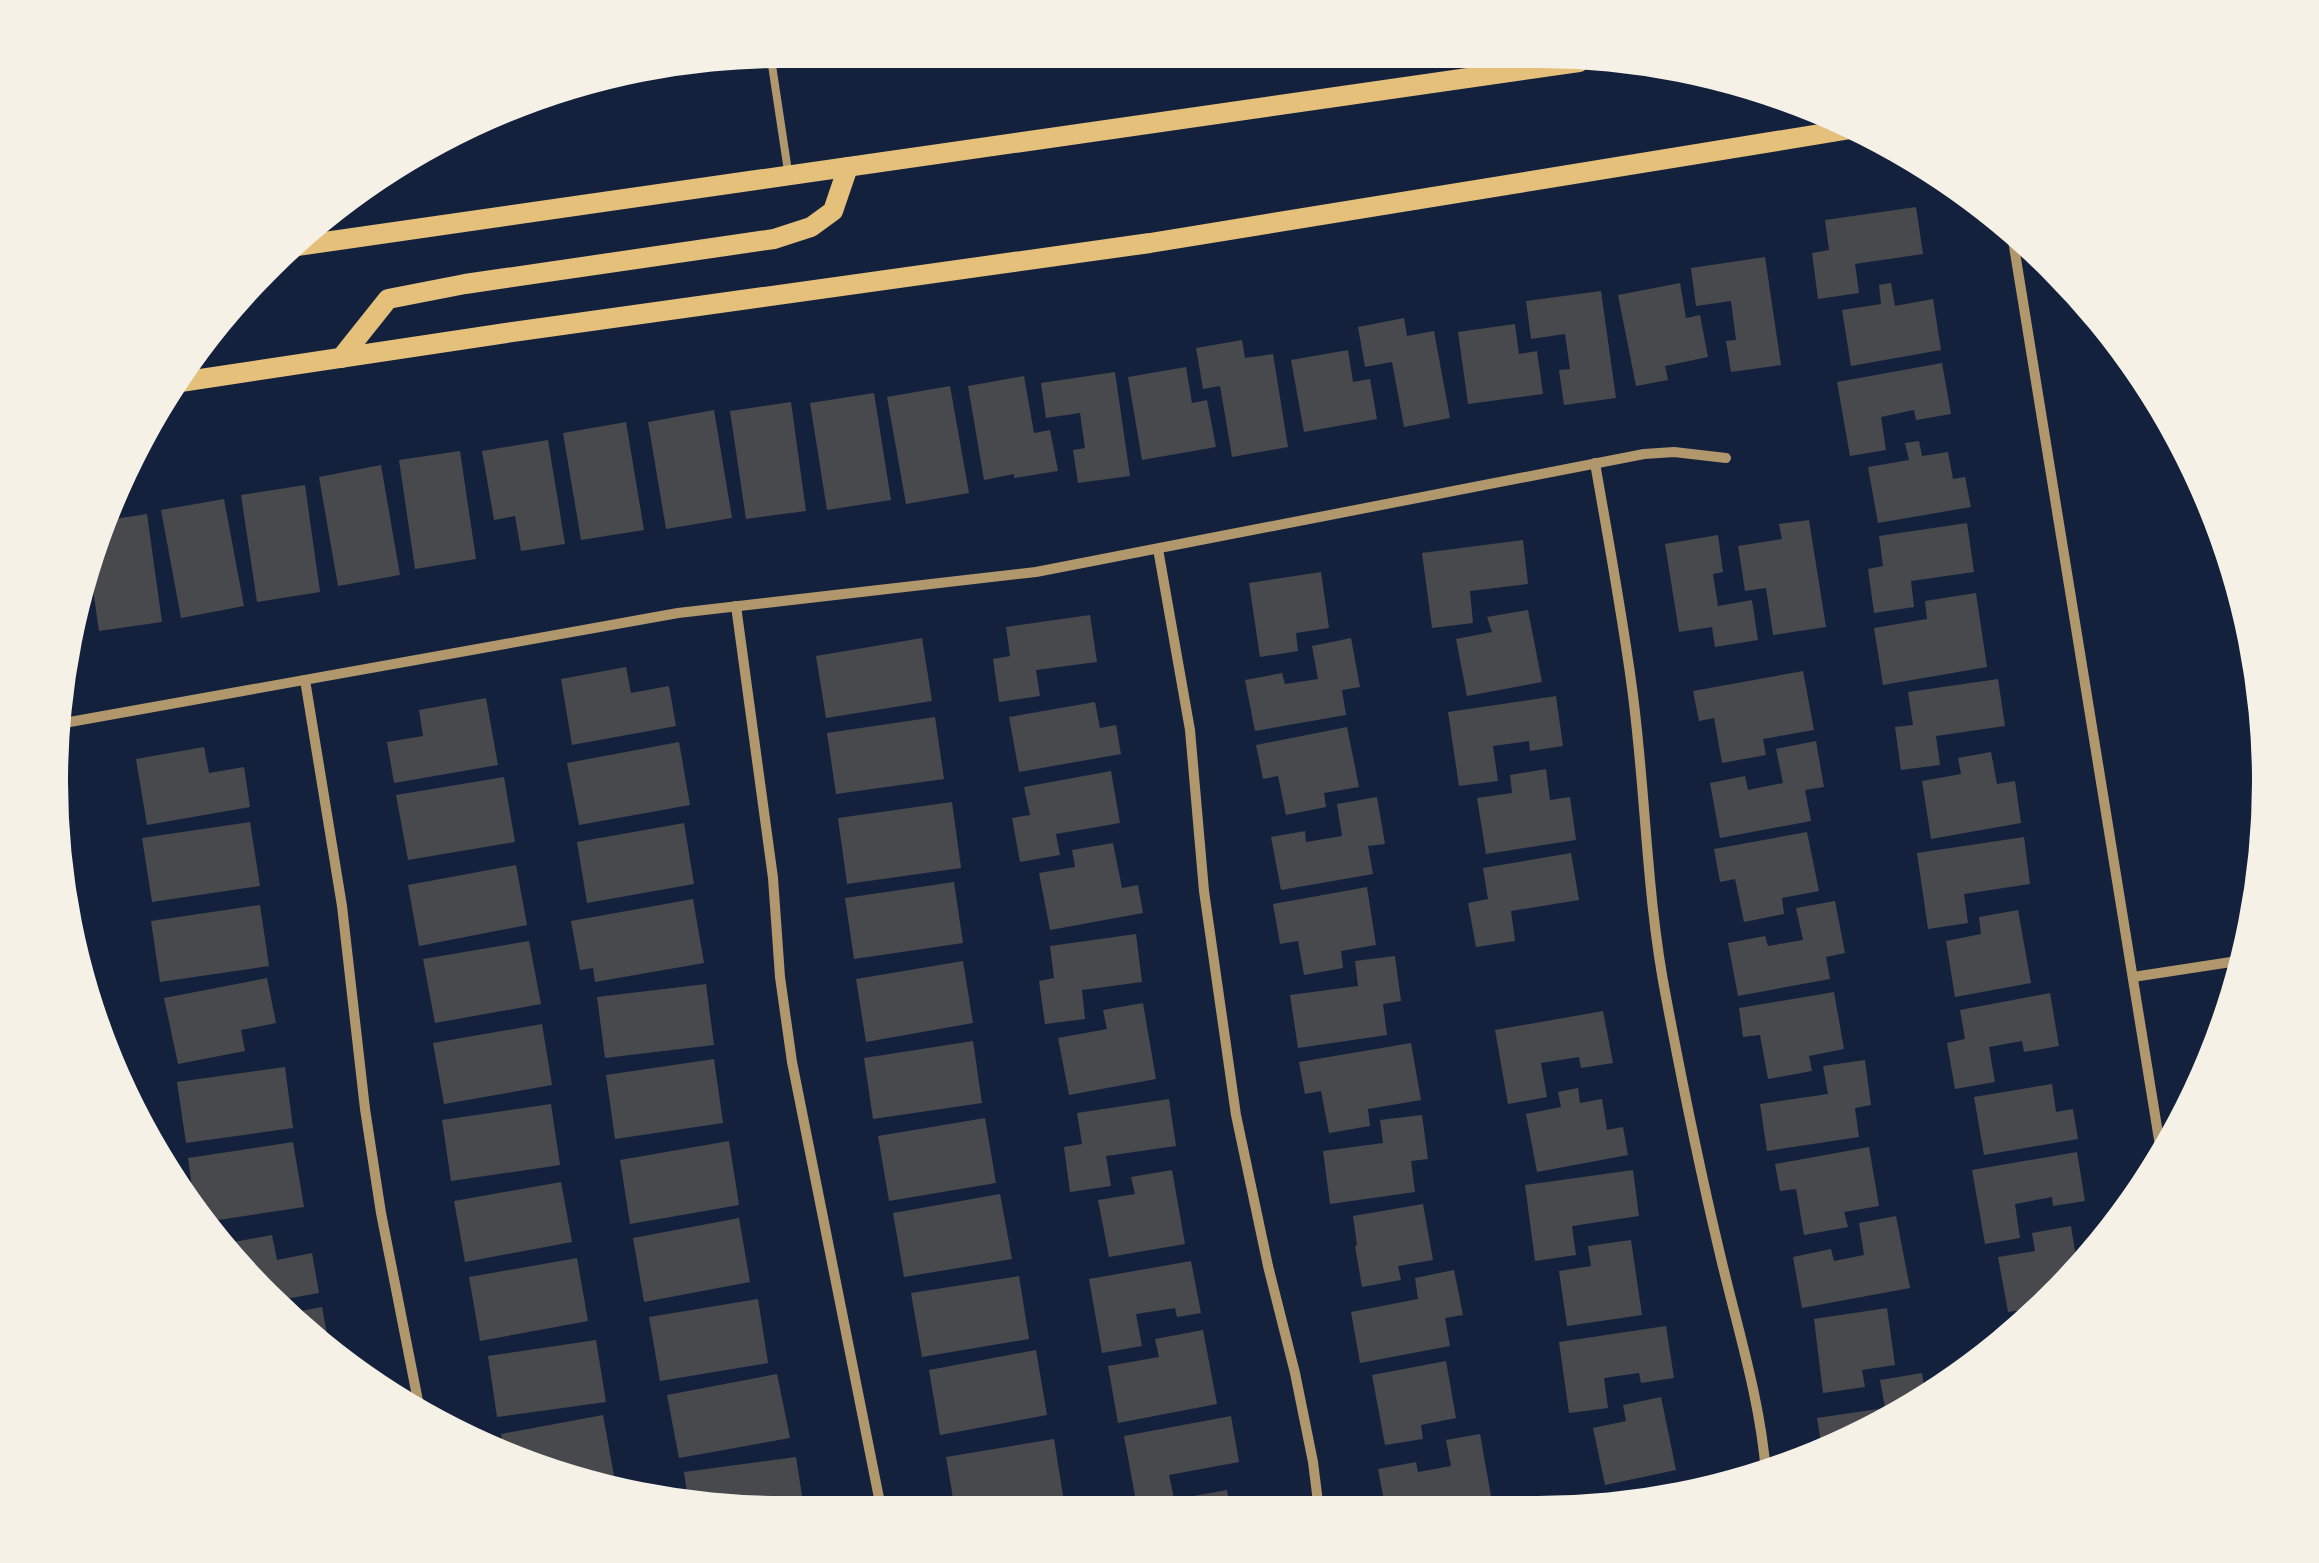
<svg xmlns="http://www.w3.org/2000/svg" width="2319" height="1563" font-family="'Libre Baskerville',serif">
  <style>
    .building { fill: #48494c }
    .lines { fill: none; stroke-linecap: round; stroke-linejoin: round }
    .service { stroke: #b1986c; stroke-width: 8 }
    .minor { stroke: #b1986c; stroke-width: 10 }
    .secondary { stroke: #e5c07b; stroke-width: 20 }
  </style>
  <rect width="100%" height="100%" fill="#14213d"/>
  <g class="building">
    <path d="M1916 207 1923 254 1855 264 1859 293 1818 299 1812 253 1829 250 1825 220Z"/>
    <path d="M1765 257 1781 365 1731 372 1726 341 1736 340 1731 301 1696 306 1691 268Z"/>
    <path d="M1680 283 1686 318 1700 315 1708 357 1665 366 1668 380 1636 386 1618 295Z"/>
    <path d="M1891 283 1895 306 1933 299 1941 350 1851 366 1842 310 1881 304 1879 285Z"/>
    <path d="M1601 291 1616 398 1564 405 1559 370 1570 369 1565 334 1531 339 1526 301Z"/>
    <path d="M1404 318 1407 336 1434 331 1450 418 1404 427 1392 362 1365 367 1358 327Z"/>
    <path d="M1515 324 1519 354 1537 351 1543 394 1468 404 1458 332Z"/>
    <path d="M1242 340 1245 358 1273 354 1288 447 1232 457 1220 386 1203 389 1196 348Z"/>
    <path d="M1348 350 1353 382 1370 379 1377 419 1304 432 1291 360Z"/>
    <path d="M1942 363 1951 414 1916 420 1914 410 1881 417 1886 450 1850 456 1837 382Z"/>
    <path d="M1186 367 1192 403 1207 400 1216 447 1142 460 1128 377Z"/>
    <path d="M1115 372 1130 476 1078 483 1073 450 1085 448 1080 413 1046 418 1041 383Z"/>
    <path d="M1024 376 1034 433 1050 430 1058 471 1014 478V474L984 480 968 386Z"/>
    <path d="M950 386 969 493 906 504 887 397Z"/>
    <path d="M874 393 891 500 827 510 810 403Z"/>
    <path d="M791 402 806 511 746 519 730 411Z"/>
    <path d="M714 410 732 518 666 529 648 422Z"/>
    <path d="M626 422 644 530 581 540 563 433Z"/>
    <path d="M548 440 565 544 521 551 515 516 494 520 482 451Z"/>
    <path d="M1919 441 1922 456 1948 452 1953 479 1965 477 1971 507 1878 523 1868 467 1909 460 1905 443Z"/>
    <path d="M460 451 476 559 415 569 399 460Z"/>
    <path d="M381 465 400 575 338 586 319 477Z"/>
    <path d="M305 485 320 592 257 602 241 495Z"/>
    <path d="M224 499 244 606 181 618 161 510Z"/>
    <path d="M147 514 162 622 99 631 90 569 101 521Z"/>
    <path d="M1809 520 1826 627 1773 635 1766 588 1745 591 1738 546 1782 539 1779 524Z"/>
    <path d="M1967 523 1974 572 1911 581 1914 607 1874 613 1868 569 1883 566 1879 536Z"/>
    <path d="M1718 535 1723 572 1713 574 1718 606 1752 600 1758 640 1715 647 1712 627 1679 632 1665 544Z"/>
    <path d="M1523 540 1528 584 1470 591 1473 623 1432 628 1422 553Z"/>
    <path d="M1321 572 1329 628 1296 633 1298 651 1260 657 1249 583Z"/>
    <path d="M1976 593 1987 667 1883 685 1874 628 1927 619 1925 601Z"/>
    <path d="M1528 610 1542 682 1467 696 1456 639 1492 632 1487 617Z"/>
    <path d="M1090 615 1097 662 1036 670 1040 696 999 702 993 659 1010 656 1006 627Z"/>
    <path d="M922 638 932 701 826 718 816 656Z"/>
    <path d="M1351 638 1360 687 1342 690 1346 715 1255 731 1245 680 1282 673 1285 684 1318 679 1312 646Z"/>
    <path d="M626 667 631 693 669 686 676 726 572 745 561 679Z"/>
    <path d="M1803 671 1814 730 1763 739 1766 755 1722 763 1714 718 1699 721 1693 691Z"/>
    <path d="M1998 679 2005 726 1936 736 1940 765 1901 770 1895 727 1913 725 1908 692Z"/>
    <path d="M1556 696 1563 746 1530 751 1529 741 1493 746 1498 781 1459 786 1448 712Z"/>
    <path d="M486 698 498 765 394 783 387 742 423 736 419 710Z"/>
    <path d="M1095 702 1100 728 1116 725 1121 754 1019 772 1009 717Z"/>
    <path d="M935 717 944 779 836 794 827 733Z"/>
    <path d="M1347 727 1359 787 1324 793 1326 807 1286 815 1278 776 1263 779 1256 745Z"/>
    <path d="M1816 741 1824 787 1805 790 1811 821 1720 838 1710 783 1745 776 1748 790 1783 783 1776 749Z"/>
    <path d="M679 742 690 805 579 825 567 763Z"/>
    <path d="M204 747 209 773 244 767 250 807 147 825 136 759Z"/>
    <path d="M1991 752 1997 784 2015 781 2021 823 1931 839 1922 781 1961 774 1958 758Z"/>
    <path d="M1546 769 1550 800 1570 797 1576 840 1486 854 1477 798 1512 793 1510 775Z"/>
    <path d="M1111 771 1120 823 1056 834 1060 855 1020 862 1012 818 1030 815 1024 787Z"/>
    <path d="M504 777 515 842 408 860 396 795Z"/>
    <path d="M1377 797 1385 844 1368 846 1373 874 1281 890 1271 837 1305 831 1306 842 1342 836 1337 804Z"/>
    <path d="M952 802 961 868 847 884 838 818Z"/>
    <path d="M250 822 260 886 152 902 142 838Z"/>
    <path d="M684 823 694 884 587 903 577 842Z"/>
    <path d="M1807 832 1819 891 1782 898 1784 914 1744 922 1735 879 1720 882 1714 849Z"/>
    <path d="M2024 837 2030 884 1964 894 1968 923 1928 929 1917 853Z"/>
    <path d="M1113 843 1122 888 1138 885 1143 913 1050 930 1039 873 1075 867 1072 850Z"/>
    <path d="M1571 853 1579 900 1511 911 1515 941 1476 947 1468 903 1488 899 1483 868Z"/>
    <path d="M516 865 527 925 419 946 408 885Z"/>
    <path d="M954 882 963 943 854 959 845 898Z"/>
    <path d="M1367 887 1376 945 1341 951 1343 968 1304 975 1298 941 1280 944 1273 904Z"/>
    <path d="M693 899 704 963 595 982 593 968 580 970 571 921Z"/>
    <path d="M1835 901 1845 953 1826 957 1830 979 1738 996 1728 943 1765 936 1768 946 1803 940 1796 908Z"/>
    <path d="M260 905 269 966 160 982 151 921Z"/>
    <path d="M2018 910 2031 983 1955 997 1946 941 1981 934 1979 917Z"/>
    <path d="M1136 934 1142 982 1082 990 1085 1019 1045 1024 1039 981 1054 978 1050 946Z"/>
    <path d="M529 941 541 1004 435 1023 423 959Z"/>
    <path d="M1395 956 1401 1001 1383 1004 1387 1035 1298 1048 1290 995 1358 986 1355 961Z"/>
    <path d="M963 961 973 1023 866 1042 856 979Z"/>
    <path d="M267 978 276 1023 241 1030 245 1051 178 1064 164 998Z"/>
    <path d="M706 984 714 1045 605 1058 597 997Z"/>
    <path d="M1834 992 1844 1049 1809 1056 1812 1071 1768 1079 1760 1035 1743 1037 1739 1008Z"/>
    <path d="M2050 993 2059 1046 2024 1052 2022 1041 1989 1047 1995 1082 1955 1089 1947 1043 1965 1039 1960 1010Z"/>
    <path d="M1143 1003 1156 1079 1069 1095 1058 1038 1107 1029 1103 1010Z"/>
    <path d="M1603 1011 1613 1063 1581 1068 1579 1057 1541 1063 1547 1097 1508 1104 1495 1030Z"/>
    <path d="M542 1024 552 1085 444 1104 433 1043Z"/>
    <path d="M973 1041 982 1103 873 1119 864 1058Z"/>
    <path d="M1411 1043 1421 1100 1368 1109 1370 1126 1329 1133 1321 1091 1305 1094 1299 1062Z"/>
    <path d="M714 1059 723 1123 615 1139 606 1075Z"/>
    <path d="M1865 1060 1871 1105 1855 1108 1859 1137 1767 1151 1760 1104 1828 1094 1823 1066Z"/>
    <path d="M285 1067 293 1128 186 1143 177 1082Z"/>
    <path d="M2052 1084 2056 1112 2073 1109 2078 1139 1984 1155 1974 1097Z"/>
    <path d="M1578 1088 1580 1103 1602 1099 1607 1130 1623 1127 1628 1155 1537 1172 1526 1114 1561 1107 1558 1092Z"/>
    <path d="M1169 1099 1176 1146 1106 1156 1111 1186 1070 1192 1064 1147 1082 1144 1077 1113Z"/>
    <path d="M551 1104 560 1165 451 1181 442 1120Z"/>
    <path d="M1422 1115 1428 1159 1411 1161 1415 1192 1330 1204 1323 1151 1383 1143 1380 1120Z"/>
    <path d="M985 1118 996 1183 889 1201 878 1136Z"/>
    <path d="M729 1141 739 1205 630 1224 620 1160Z"/>
    <path d="M293 1142 304 1207 205 1222 195 1209 188 1158Z"/>
    <path d="M1869 1147 1879 1206 1844 1212 1848 1227 1804 1235 1796 1189 1780 1191 1775 1164Z"/>
    <path d="M2077 1152 2085 1201 2053 1206 2052 1197 2015 1204 2020 1238 1985 1244 1972 1170Z"/>
    <path d="M1172 1170 1185 1244 1109 1257 1098 1200 1135 1194 1131 1177Z"/>
    <path d="M1633 1170 1639 1216 1572 1226 1576 1255 1535 1261 1525 1185Z"/>
    <path d="M561 1182 572 1242 465 1262 454 1201Z"/>
    <path d="M1000 1194 1012 1259 904 1277 893 1213Z"/>
    <path d="M1423 1204 1433 1260 1398 1266 1401 1280 1362 1287 1355 1246 1357 1245 1353 1216Z"/>
    <path d="M1896 1216 1910 1288 1802 1308 1793 1257 1831 1249 1834 1261 1864 1255 1859 1223Z"/>
    <path d="M739 1218 750 1282 644 1302 633 1238Z"/>
    <path d="M2071 1226 2078 1270 2046 1306 2008 1312 1998 1257 2035 1251 2032 1233Z"/>
    <path d="M272 1235 277 1260 312 1253 319 1293 269 1302 222 1244Z"/>
    <path d="M1631 1240 1642 1315 1567 1326 1559 1271 1591 1266 1588 1246Z"/>
    <path d="M577 1258 588 1321 480 1341 469 1277Z"/>
    <path d="M1191 1261 1201 1313 1177 1317 1175 1308 1136 1314 1142 1346 1102 1353 1089 1279Z"/>
    <path d="M1454 1270 1463 1315 1445 1318 1450 1346 1360 1363 1351 1312 1418 1299 1415 1278Z"/>
    <path d="M1019 1276 1029 1339 922 1357 911 1293Z"/>
    <path d="M758 1299 768 1363 660 1381 649 1317Z"/>
    <path d="M322 1307 329 1345 285 1314Z"/>
    <path d="M1887 1308 1895 1365 1862 1370 1865 1387 1823 1393 1814 1319Z"/>
    <path d="M1666 1326 1674 1378 1641 1383 1639 1373 1604 1378 1608 1408 1569 1413 1559 1342Z"/>
    <path d="M1203 1330 1217 1404 1118 1423 1108 1366 1159 1357 1155 1339Z"/>
    <path d="M596 1340 606 1402 497 1417 488 1356Z"/>
    <path d="M1036 1350 1047 1415 940 1435 929 1370Z"/>
    <path d="M1446 1361 1456 1418 1421 1425 1423 1439 1385 1445 1372 1375Z"/>
    <path d="M1922 1373 1926 1399 1823 1455 1817 1418 1885 1408 1880 1380Z"/>
    <path d="M777 1374 790 1438 679 1458 667 1395Z"/>
    <path d="M1661 1397 1676 1470 1605 1485 1593 1428 1626 1421 1623 1405Z"/>
    <path d="M603 1415 615 1481 596 1484 504 1453 501 1434Z"/>
    <path d="M1231 1416 1239 1462 1169 1475 1175 1503 1137 1507 1124 1436Z"/>
    <path d="M1480 1434 1492 1502 1440 1511H1386L1378 1469 1416 1462 1418 1472 1451 1466 1446 1440Z"/>
    <path d="M1054 1439 1064 1502 1047 1505 954 1504 946 1457Z"/>
    <path d="M796 1457 803 1502 688 1500 684 1472Z"/>
    <path d="M1682 1484 1684 1498 1681 1499 1582 1509 1580 1502Z"/>
    <path d="M1227 1490 1230 1508H1190L1188 1497Z"/>
  </g>
  <g class="lines">
    <path class="service" d="M770 52 788 171"/>
    <g class="minor">
      <path d="M2012 234 2162 1158"/>
      <path d="M1595 463C1608 538 1622 613 1632 688 1646 791 1646 895 1666 997 1682 1082 1699 1166 1719 1250 1736 1324 1760 1397 1766 1473"/>
      <path d="M1158 549 1190 730 1204 891 1236 1115 1268 1266 1295 1373 1313 1462 1319 1510"/>
      <path d="M736 606 773 878 780 977 792 1062 880 1503"/>
      <path d="M305 680 342 906 365 1109 381 1213 420 1411"/>
      <path d="M53 725 678 613 1036 572 1644 454 1674 452 1726 458"/>
      <path d="M2133 977 2244 960"/>
    </g>
    <g class="secondary">
      <path d="M297 246 1579 62"/>
      <path d="M341 358 388 299 465 284 774 239 811 227 833 211 848 167"/>
      <path d="M174 383 506 333 1150 243 1863 127"/>
    </g>
  </g>
  <path d="M0 0H2319V1563H0ZM782 68H1538A714 714 0 0 1 2252 782V782A714 714 0 0 1 1538 1496H782A714 714 0 0 1 68 782V782A714 714 0 0 1 782 68Z" fill="#f6f1e7" fill-rule="evenodd"/>
</svg>
